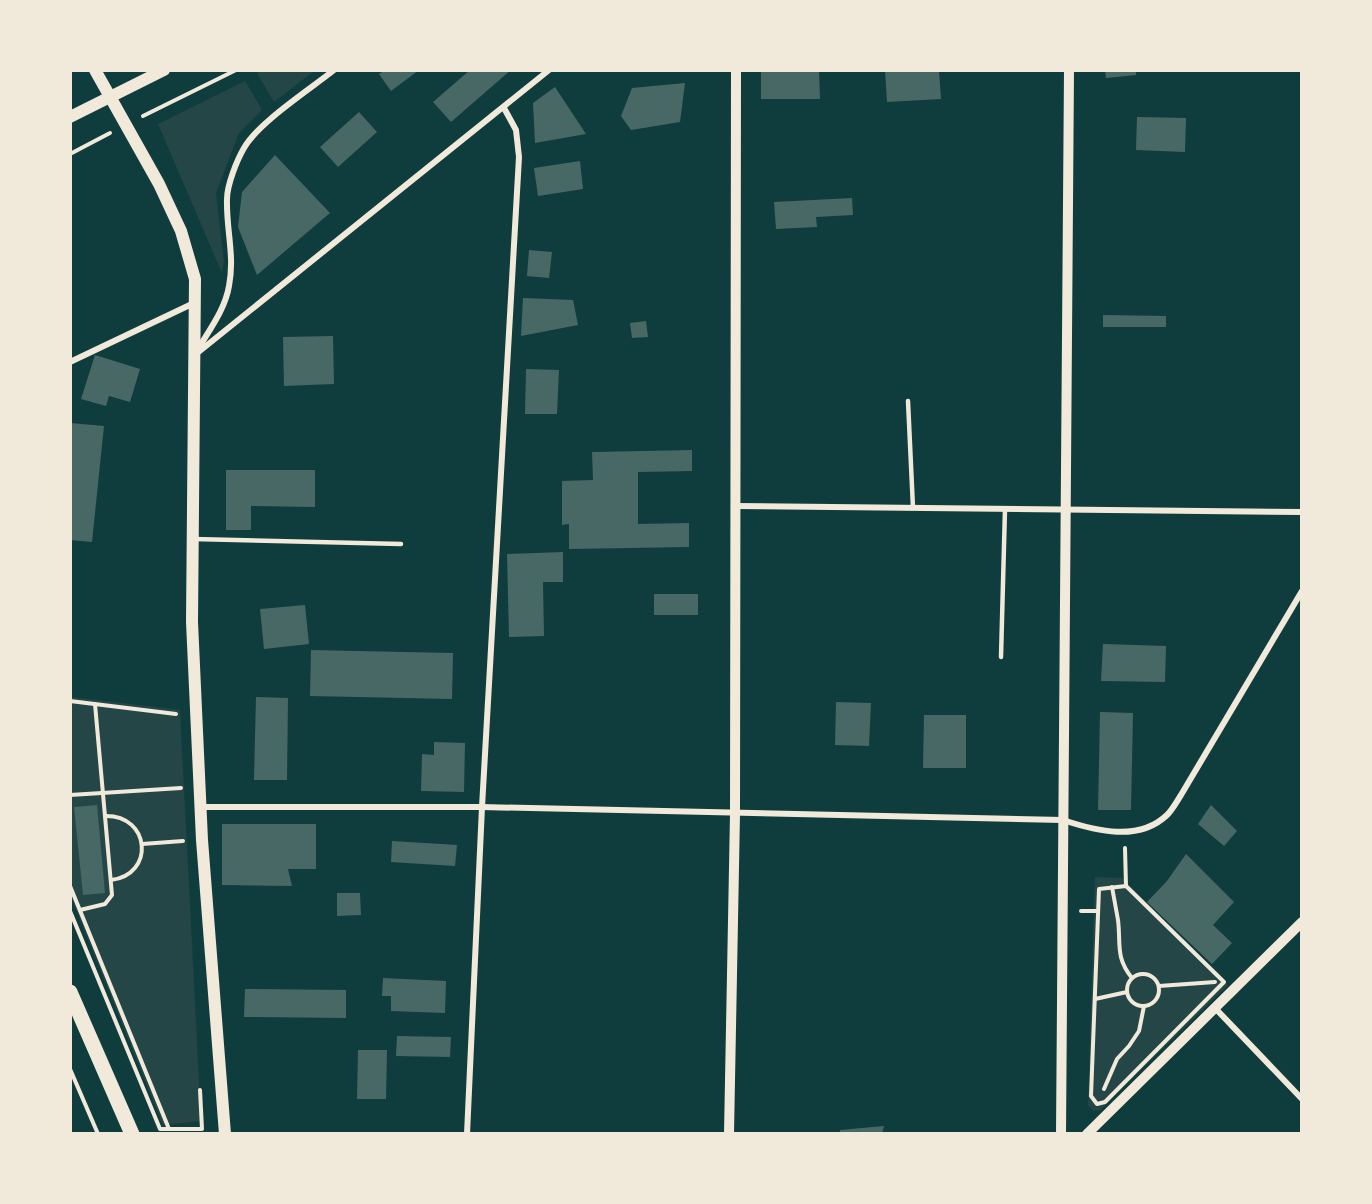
<svg xmlns="http://www.w3.org/2000/svg" width="1372" height="1204" font-family="Jost,sans-serif">
  <style>
    .green { fill: #244646 }
    .building { fill: #486865 }
    .lines { fill: none; stroke-linecap: round; stroke-linejoin: round }
    .path { stroke: #f1e9da; stroke-width: 4 }
    .service { stroke: #f1e9da; stroke-width: 4.5 }
    .minor { stroke: #f1e9da; stroke-width: 6 }
    .tertiary { stroke: #f1e9da; stroke-width: 10 }
    .secondary { stroke: #f1e9da; stroke-width: 12 }
    .primary { stroke: #f1e9da; stroke-width: 15 }
  </style>
  <rect width="100%" height="100%" fill="#0f3d3e"/>
  <g class="green">
    <path d="M261 71 262 70 314 71 274 102 257 73Z"/>
    <path d="M245 81 262 110 239 133 216 193 224 261 222 273 158 124Z"/>
    <path d="M71 697 180 710 201 1121 163 1125 71 897Z"/>
    <path d="M1095 877 1122 878 1228 985 1100 1110 1093 1111 1088 1105Z"/>
  </g>
  <g class="building">
    <path d="M385 70H419L391 91 379 74Z"/>
    <path d="M470 70H511L451 122 433 102Z"/>
    <path d="M761 70H819L820 99H761Z"/>
    <path d="M885 70H939L941 99 887 102Z"/>
    <path d="M1105 70H1136V75L1106 78Z"/>
    <path d="M685 83 680 122 631 130 621 116 632 88Z"/>
    <path d="M555 87 586 134 535 143 533 103Z"/>
    <path d="M359 112 377 132 338 167 320 147Z"/>
    <path d="M1137 117 1186 118 1185 152 1136 150Z"/>
    <path d="M275 155 330 213 257 275 238 227 242 192Z"/>
    <path d="M580 161 583 189 538 196 534 168Z"/>
    <path d="M852 198 853 215 816 217 817 227 776 229 774 202Z"/>
    <path d="M529 250 552 252 549 278 527 276Z"/>
    <path d="M523 298 573 300 578 325 521 336Z"/>
    <path d="M1103 315 1166 316V327H1103Z"/>
    <path d="M646 321 648 337 632 338 630 323Z"/>
    <path d="M333 336 334 384 284 386 283 337Z"/>
    <path d="M95 355 140 369 130 402 109 396 106 406 81 399Z"/>
    <path d="M526 369 559 370 557 414H525Z"/>
    <path d="M70 423 104 426 92 542 70 540Z"/>
    <path d="M692 450V471L638 472V524L689 523V547L569 549V524L562 525V481L593 480 592 452Z"/>
    <path d="M226 470H315V507L251 506V530H226Z"/>
    <path d="M563 552V582H543L544 636 509 637 507 554Z"/>
    <rect x="654" y="594" width="44" height="21"/>
    <path d="M305 605 309 644 264 649 260 609Z"/>
    <path d="M1103 644 1166 646 1165 682 1101 681Z"/>
    <path d="M311 650 453 653 452 699 310 696Z"/>
    <path d="M256 697 288 698 287 780H254Z"/>
    <path d="M836 702 871 703 869 746 835 745Z"/>
    <path d="M1100 712 1133 713 1131 810H1098Z"/>
    <path d="M924 715H966V768H923Z"/>
    <path d="M434 742 465 743 464 792 421 791 422 754 434 755Z"/>
    <path d="M97 805 105 893 83 895 74 807Z"/>
    <path d="M1211 805 1237 831 1224 846 1198 824Z"/>
    <path d="M222 824H316V869H288L292 886 222 885Z"/>
    <path d="M392 841 457 845 455 866 391 862Z"/>
    <path d="M1186 854 1234 902 1213 925 1232 943 1212 964 1147 902 1167 881Z"/>
    <path d="M337 893H360L361 915 337 916Z"/>
    <path d="M383 978 446 981 445 1013 391 1011V996H382Z"/>
    <path d="M245 989 346 990V1018L244 1017Z"/>
    <path d="M397 1036 451 1037 450 1057 396 1056Z"/>
    <path d="M358 1050H387L386 1099H357Z"/>
    <path d="M884 1126 882 1134H840V1130Z"/>
  </g>
  <g class="lines">
    <g class="path">
      <path d="M143 116 236 70"/>
      <path d="M70 154 110 133"/>
      <path d="M70 701 176 714"/>
      <path d="M70 795 181 788"/>
      <path d="M105 816C151 815 155 875 111 880"/>
      <path d="M142 844 183 841"/>
      <path d="M1125 848 1126 886"/>
      <path d="M70 886 169 1129H202L200 1090"/>
      <path d="M1126 886 1224 982 1105 1102 1097 1104 1091 1096 1099 889Z"/>
      <path d="M1112 887C1114 898 1116 909 1118 920 1121 944 1115 957 1132 978"/>
      <path d="M80 910 105 904 112 895 95 704"/>
      <path d="M70 911 160 1129H169"/>
      <path d="M1081 911H1098"/>
      <circle cx="1143" cy="990" r="16"/>
      <path d="M1159 986 1215 982"/>
      <path d="M1095 999 1127 992"/>
      <path d="M70 1069 98 1134"/>
      <path d="M1104 1089 1117 1059 1129 1046 1139 1031 1144 1006"/>
    </g>
    <g class="service">
      <path d="M908 401 913 508"/>
      <path d="M193 539 401 544"/>
      <path d="M1001 657 1005 509"/>
    </g>
    <g class="minor">
      <path d="M197 351C209 330 225 310 229 286 235 256 226 229 227 199 227 185 237 160 244 148 259 122 309 90 334 70"/>
      <path d="M196 354 549 70"/>
      <path d="M70 362 194 303"/>
      <path d="M735 506 1302 512"/>
      <path d="M201 807H482L1063 820C1096 831 1139 842 1167 815 1173 809 1177 801 1181 795L1302 591"/>
      <path d="M1215 1008 1302 1099"/>
      <path d="M467 1134 482 807 519 157 516 130 504 108"/>
    </g>
    <g class="tertiary">
      <path d="M729 1134 735 814 736 70"/>
      <path d="M1061 1134 1069 70"/>
      <path d="M1087 1134 1302 922"/>
    </g>
    <g class="secondary">
      <path d="M95 70 159 184 181 231 195 279 192 622 202 840 225 1134"/>
      <path d="M70 117 164 70"/>
    </g>
    <path class="primary" d="M70 992 132 1134"/>
  </g>
  <rect width="1372" height="1204" fill="none" stroke="#f1e9da" stroke-width="144"/>
</svg>
